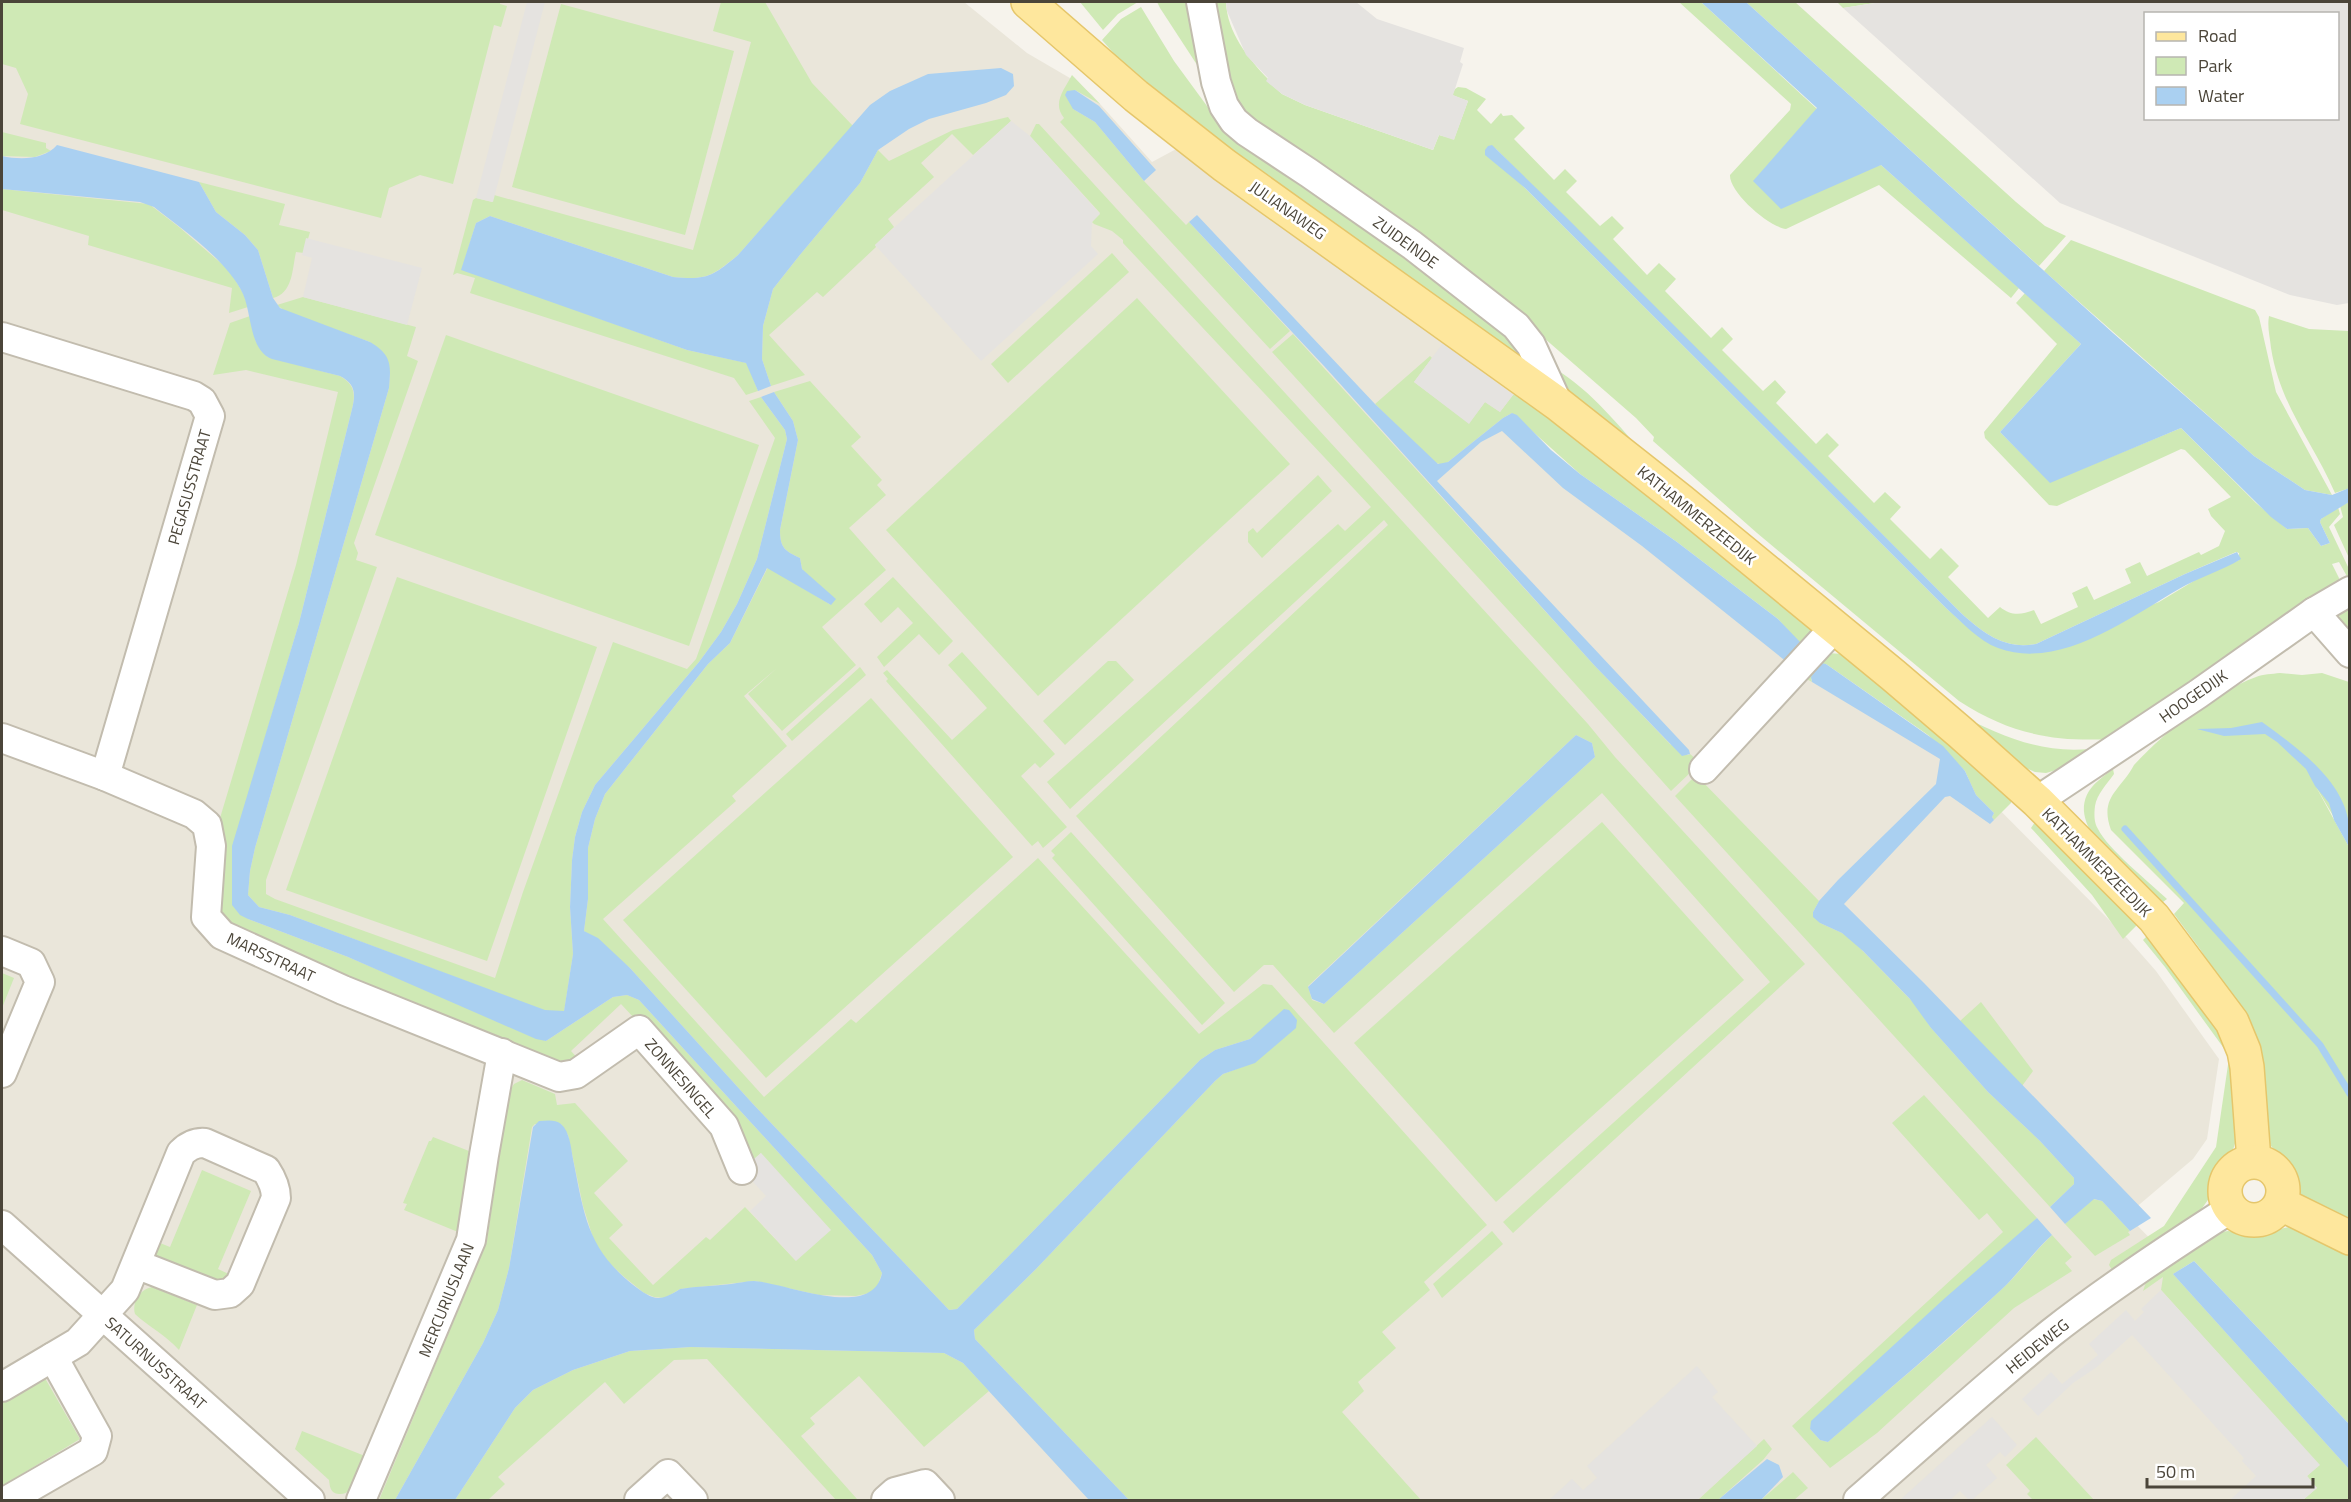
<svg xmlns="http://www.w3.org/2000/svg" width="2351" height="1502" font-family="'Titillium Web',sans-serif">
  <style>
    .residential { fill: #eae6da }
    .green { fill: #cfe9b5; fill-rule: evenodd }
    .parking { fill: #e5e3e0; fill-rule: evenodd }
    .water { fill: #aad0f1 }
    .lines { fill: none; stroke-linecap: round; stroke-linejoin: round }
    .stream { stroke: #aad0f1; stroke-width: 7 }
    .minor-casing { stroke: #c2bcae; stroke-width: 32 }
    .major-casing { stroke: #e5c66b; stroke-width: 36 }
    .minor { stroke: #fff; stroke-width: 28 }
    .major { stroke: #fee79d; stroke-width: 33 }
    .labels { text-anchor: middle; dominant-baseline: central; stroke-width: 5; stroke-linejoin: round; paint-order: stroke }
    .street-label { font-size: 16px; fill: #4b4539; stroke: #fff }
  </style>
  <rect width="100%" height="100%" fill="#f6f3ec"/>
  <path class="residential" d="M2 2H964L1027 53 1075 81 1092 95 1152 162 1180 147 1527 395 1522 432 1961 771 2127 938 2156 971 2219 1059 2207 1139 2193 1159 2127 1215 2350 1443 2349 1500H2Z"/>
  <g class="green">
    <path d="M2 2H500V4L507 6 501 27 494 25 453 184 420 175 389 188 381 218 20 124 28 94 16 68 2 64Z"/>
    <path d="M721 2H765L812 83 853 126 738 255C711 277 707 280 673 277L490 216 476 223 462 269 687 350 747 363 758 391 746 395 734 378 470 293 475 278 457 273 453 275 473 200 476 198 492 202 494 195 693 250 751 42 713 31Z"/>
    <path d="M1080 2H1138L1118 14 1103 30Z"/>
    <path d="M1157 2H1191L1203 74 1160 8Z"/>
    <path d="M1210 2H1226C1227 32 1248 58 1268 79L1267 81 1282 94 1305 105 1433 150 1439 135 1454 139 1468 101 1452 95 1455 89 1458 87 1466 88 1486 99 1477 110 1491 124 1501 113 1503 116 1512 115 1525 128 1514 139 1554 180 1565 169 1577 181 1566 192 1600 226 1612 216 1624 228 1613 239 1647 275 1659 263 1676 279 1665 291 1711 338 1722 327 1733 339 1722 350 1763 391 1775 380 1786 392 1776 403 1816 444 1827 433 1839 445 1828 456 1874 503 1885 492 1901 507 1890 519 1930 559 1941 548 1959 566 1948 577 1988 618 2000 607C2011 616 2021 615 2034 610L2041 624 2078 607 2072 593 2087 586 2094 600 2131 583 2125 569 2140 562 2147 576 2199 552 2201 555 2219 546 2225 531 2211 516 2208 509 2231 497 2185 450 2181 449 2057 506 2049 505 1985 438 1984 432 2057 344 2016 303 2025 293 2081 344 2000 432 2050 482 2181 428 2256 503 2287 529 2308 528 2321 546 2330 543 2320 522 2321 519 2338 507 2340 514 2329 527 2349 569V580L2339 562 2332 564 2341 582 2112 739C2053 742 2010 734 1959 701L1757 533 1653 441 1654 437 1636 418 1536 331 1235 106ZM1495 148 1961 613C1983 633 2005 650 2036 644L2185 574 2236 552 2239 553V560L2202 576 2159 602 2027 653C1988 649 1976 634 1947 609L1514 177Z"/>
    <path d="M1679 2H1701L1817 109 1754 181 1881 165 2019 288 2011 298 1879 185 1786 229C1769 227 1729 192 1730 175L1790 110 1791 104Z"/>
    <path d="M1746 2H1795L2016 202 2045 226 2066 236 2039 266Z"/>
    <path d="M1837 2H1881L1843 8Z"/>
    <path d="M561 4 734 51 685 235 512 187Z"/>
    <path d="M1141 7 1174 61 1218 121 1513 334 1531 367 1224 150 1123 64 1102 40 1121 19Z"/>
    <path d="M1072 75 1100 104 1075 90 1073 109 1095 122 1144 181 1186 225 1189 222 1290 331 1270 349 1060 122 1064 118C1052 103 1064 90 1072 75Z"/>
    <path d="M1008 117 1011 121 973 155 952 134 921 163 934 177 888 219 894 227 875 245 876 247 823 297 817 292 769 335 805 375 771 386 762 359 763 326 773 289 799 256 860 183 878 150 889 161 953 130Z"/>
    <path d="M1036 124H1039L1588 724 1615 757 1805 964 1513 1233 1503 1222 1770 982 1602 793 1334 1033 1273 965H1264L1234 992 1076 816 1388 525 1384 520 1070 809 1047 782 1338 524 1345 531 1371 507 1123 243V240L1112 231 1094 224 1092 222 1100 213 1030 136ZM1576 735 1592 743 1595 757 1324 1004 1312 1000 1308 986Z"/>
    <path d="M2 132 46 143V148L51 151 35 157 2 156Z"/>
    <path d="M199 182 285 204 279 225 310 232 304 253 296 252C292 270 293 293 273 298L258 250 245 235 216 212Z"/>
    <path d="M2 189 149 204 179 227 230 271 244 295 248 307 229 313 232 288 88 245 89 236 2 210Z"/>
    <path d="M2071 240 2255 310 2259 317 2276 392 2332 495 2305 490 2254 456 2044 271Z"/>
    <path d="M1112 253 1129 272 1008 383 991 364Z"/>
    <path d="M303 297 416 327 407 356 418 361 354 543 358 553 356 560 377 567 266 880V894L275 899 495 978 523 892 613 642 687 669 696 659 775 438 749 401 761 397 785 430 787 439 757 559 737 604 721 632 699 662 595 785 582 812 575 837 572 860 570 907 573 954 564 1012 545 1011 290 915 259 907 248 895 250 871 255 848 389 388 390 373 370 342 286 312 277 305Z"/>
    <path d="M1137 298 1290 464 1038 696 886 530Z"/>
    <path d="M250 316 256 342 268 357 340 376C354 384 356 393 352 409L299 623 233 846 248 919 348 957 546 1041 613 997 627 995 639 1000 872 1255 882 1273 877 1288 870 1293 856 1296 819 1295 755 1281 680 1289 665 1298 654 1297 644 1293 623 1276 603 1257 594 1241 583 1206 568 1135 561 1124H535L532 1127 509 1268 498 1310 483 1343 395 1500H379L487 1241 508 1089H511L514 1084 522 1080 555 1094 557 1105 575 1103 628 1161 594 1193 623 1225 609 1238 653 1285 706 1237 710 1240 745 1207 796 1261 761 1153 754 1159 750 1155 727 1118 621 1004 571 1051 581 1062 572 1068 229 930 221 921 217 828 296 565 338 392 246 370 213 375 230 323Z"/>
    <path d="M2269 316 2309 329 2349 331 2350 488 2335 493C2313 442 2280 405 2271 348 2270 337 2267 327 2269 316Z"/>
    <path d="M1293 334 1594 665 1670 744 1688 755 1690 754 1696 759 1689 767 1692 771 1671 791 1551 657 1272 352Z"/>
    <path d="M446 335 759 445 689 646 375 535Z"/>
    <path d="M1430 356 1432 358 1414 382 1469 423 1485 402 1500 412 1513 395 1524 393 1809 624 1812 634 1806 651 1778 619 1677 542 1580 474 1512 413 1503 418 1448 462 1442 465 1434 462 1375 404Z"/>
    <path d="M1554 368C1592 391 1620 427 1648 459L1560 387Z"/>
    <path d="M810 381 861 437 851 446 882 480 877 485 886 495 849 528 886 570 822 627 856 665 782 731 748 694 777 668 744 696 787 746 732 796 736 801 603 919 764 1097 851 1019 856 1023 1038 858 1199 1034 1263 984 1272 985 1487 1225 1424 1282 1430 1290 1382 1332 1396 1348 1358 1382 1364 1391 1342 1412 1421 1500H1129L975 1339 974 1330 1036 1269 1215 1081 1223 1074 1255 1062 1286 1009 1250 1039 1215 1050 1200 1060 957 1309 949 1310 753 1104 630 968 584 931 588 899V848L595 819 605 794 708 664 730 643 768 567 831 605 802 569 800 558C785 551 780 548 780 530L798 440 793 421 774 392Z"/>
    <path d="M1318 475 1332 491 1262 558 1248 542V532L1253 528 1257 533Z"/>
    <path d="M2349 502V558L2334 525 2343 517 2340 506Z"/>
    <path d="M397 577 597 647 487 961 286 890Z"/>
    <path d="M893 577 953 641 939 655 919 634 884 667 877 657 913 623 898 607 881 623 864 604Z"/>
    <path d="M2349 605V634L2339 616 2342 610Z"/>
    <path d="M962 652 1055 754 1040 768 1035 763 1021 776 1067 827 1043 848 1038 841 1032 846 886 681 888 679 883 673 887 670 952 740 987 708 948 665Z"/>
    <path d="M1825 653 1845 654 1856 659 2011 799V803L1994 820 1992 817 1994 813 1976 795 1965 771 1928 735 1826 664 1811 679 1812 682 1801 676Z"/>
    <path d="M1108 661H1116L1134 680 1065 745 1043 721Z"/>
    <path d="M860 667 866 675 792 741 786 734Z"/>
    <path d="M2280 673 2302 675 2322 673 2349 682V843L2315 785 2349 847V1223L2306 1202 2301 1195 2292 1169 2271 1146 2267 1137 2249 1025 2200 949 2174 914 2184 903 2111 830C2099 797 2120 791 2134 765 2167 730 2211 694 2256 677 2263 674 2272 674 2280 673Z"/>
    <path d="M871 698 1013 857 766 1078 623 920Z"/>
    <path d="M1956 713C2000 735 2040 754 2090 749L2060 769 2046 773 2035 772 2021 766Z"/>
    <path d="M2113 769 2114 774C2107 784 2097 794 2095 806 2094 814 2094 823 2098 829 2107 848 2150 883 2167 899L2163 902C2137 879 2064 831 2089 791 2095 782 2105 775 2113 769Z"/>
    <path d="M1696 775 1819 901 1813 912 1820 923 1842 933 1852 940 1901 990 1916 1005 1931 1028 1988 1092 2040 1141 2074 1178V1184L2050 1207 1675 796Z"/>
    <path d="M1602 822 1744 980 1496 1202 1354 1043Z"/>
    <path d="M2035 822 2115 899 2137 925 2123 939 2092 895 2031 828Z"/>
    <path d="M1071 832 1225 1003 1202 1025 1052 858 1055 855 1051 851Z"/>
    <path d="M2147 936 2219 1026 2229 1046 2236 1140 2232 1153 2214 1175 2210 1197 2198 1214 2114 1273 2109 1265 2111 1260 2164 1226 2216 1147 2229 1058 2228 1054 2165 967 2143 940Z"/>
    <path d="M2 973 14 978 2 1008Z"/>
    <path d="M1981 1002 2033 1071 2022 1086 1960 1021Z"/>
    <path d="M1924 1095 2037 1218 1812 1421 1810 1429 1820 1440 1828 1442C1887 1390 1949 1341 2005 1286 2022 1270 2035 1251 2052 1235L2072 1257 2065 1263 2072 1271 2014 1308 1877 1433 1830 1468 1792 1426 2003 1232 1987 1213 1979 1220 1892 1123Z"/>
    <path d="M433 1137 469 1151 458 1232 404 1210 407 1204 403 1203 429 1141H431Z"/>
    <path d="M202 1170 251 1191 218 1269 233 1276 224 1285 154 1258 155 1241 170 1247Z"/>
    <path d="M2093 1199 2102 1201 2130 1231 2128 1232 2130 1235 2095 1256 2065 1224Z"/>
    <path d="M2289 1227 2298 1228 2349 1252V1424L2194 1261 2173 1274 2349 1469V1500H2303L2317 1488 2307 1476 2319 1465 2161 1290 2163 1277 2143 1291 2147 1279 2215 1233 2228 1231 2255 1234Z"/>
    <path d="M1492 1231 1503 1244 1442 1298 1433 1284Z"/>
    <path d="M152 1287 197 1305 179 1350C166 1335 149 1327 135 1314 132 1302 139 1290 152 1287Z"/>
    <path d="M691 1347 944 1353 963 1363 989 1391 924 1447 859 1376 810 1418 815 1424 801 1436 857 1499 855 1500H836L707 1359 674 1360 624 1404 605 1382 498 1477 505 1484 488 1500H455L515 1408 533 1390 573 1370 630 1351Z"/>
    <path d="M42 1373 80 1439 2 1486V1397Z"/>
    <path d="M302 1431 365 1456C360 1468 355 1496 339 1494 330 1493 330 1487 329 1480L295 1449Z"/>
    <path d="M2036 1437 2094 1500H2033L2027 1494 2030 1491 2006 1465Z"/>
    <path d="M1764 1439 1772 1449 1763 1460 1718 1500H1698Z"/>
    <path d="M1793 1472 1808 1488 1794 1500H1761Z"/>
  </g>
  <g class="parking">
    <path d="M527 2H545L493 202 476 198Z"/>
    <path d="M1226 2H1356L1377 19 1464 48 1460 62 1463 64 1453 95 1468 101 1454 140 1439 135 1433 150 1305 105 1282 94 1266 81 1268 78 1246 55 1227 11Z"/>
    <path d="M1881 2H2349V303L2337 305 2290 295 2060 203 1843 8ZM2146 14H2338V118H2146Z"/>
    <path d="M1011 121 1030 136 1100 214 1092 222 1091 246 1098 254 981 361 875 245Z"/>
    <path d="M306 238 422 268 407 325 303 297 312 258 302 255Z"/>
    <path d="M1443 343 1513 395 1500 412 1485 402 1469 424 1414 382Z"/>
    <path d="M761 1153 831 1230 796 1261 750 1211 766 1196 742 1170Z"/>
    <path d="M2161 1290 2320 1465 2307 1476 2317 1488 2303 1500H2230L2256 1476 2242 1461 2244 1458 2132 1335 2097 1367 2073 1383 2038 1416 2022 1399 2051 1372 2062 1384 2098 1355 2089 1344 2126 1310 2135 1321 2144 1312 2141 1309Z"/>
    <path d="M1697 1366 1718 1392 1712 1397 1757 1446 1697 1500H1549L1572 1479 1583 1490 1597 1478 1587 1466Z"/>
    <path d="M1992 1417 2017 1445 2005 1457 2000 1452 1986 1465 1997 1478 1972 1500H1969L1960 1491 1950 1500H1900Z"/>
  </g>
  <g class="water">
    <path d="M1701 2H1746L2113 333 2254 456 2305 490 2332 495 2349 488V502L2321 519 2320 522 2330 543 2321 546 2308 528 2287 529 2271 517 2181 428 2050 483 2000 432 2081 344 1881 165 1781 209 1753 181 1817 108Z"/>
    <path d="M1001 68 1013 74 1014 86 1006 95 986 103 929 119 909 129 878 150 860 183 799 256 773 289 763 326 762 359 771 386 758 391 746 363 687 350 461 270 476 223 490 216 673 277C707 280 712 277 738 255L870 105 890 91 928 74Z"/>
    <path d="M1075 90 1099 106 1156 170 1144 181 1095 122 1073 109 1065 95 1067 91Z"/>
    <path d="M57 145 199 182 216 212 245 235 258 250 273 298 280 308 370 342C392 355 391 365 389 388L255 848 250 871 248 895 259 907 290 915 545 1010 564 1011 573 954 570 907 572 860 575 837 582 812 595 785 699 662 721 632 737 604 757 559 787 439 785 430 761 397 774 392 793 421 798 440 780 530C780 548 785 551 800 558L802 569 836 599 831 605 767 568 730 643 708 664 605 794 595 819 588 848V899L584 931 598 938 630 968 753 1104 949 1310 957 1309 1200 1060 1215 1050 1250 1039 1284 1009 1289 1010 1297 1020 1296 1028 1255 1063 1223 1074 1215 1081 1036 1269 974 1330 975 1339 1129 1500H1089L963 1363 944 1353 691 1347 630 1351 573 1370 533 1390 515 1408 455 1500H395L483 1343 498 1310 509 1268 533 1127 539 1121C546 1121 555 1119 561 1124 570 1132 571 1148 573 1159 584 1212 586 1247 632 1284 653 1300 658 1303 680 1289 697 1286 714 1286 731 1284 739 1283 746 1281 754 1281 784 1282 873 1322 882 1273L872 1255 639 1000 627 995 613 997 546 1041 536 1039 348 957 248 919 240 915 232 905V846L299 623 352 409C356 393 355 384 340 376L272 359C249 350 252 314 243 294 228 261 182 229 154 207L140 202 2 189V156C20 160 44 160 57 145Z"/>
    <path d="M1492 145 1567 218 1961 613C1983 633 2005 650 2036 644L2185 574 2237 552 2241 559C2222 571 2199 577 2179 589 2129 618 2059 671 1998 648 1979 641 1963 623 1947 609L1525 188 1485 155V150L1488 146Z"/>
    <path d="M1197 215 1375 404 1438 464 1448 462 1503 418 1512 413 1517 415 1551 450 1580 474 1677 542 1778 619 1801 643V646L1788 663 1642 546 1563 488 1502 431 1481 442 1437 481 1689 750 1690 754 1682 756 1594 665 1324 366 1189 222Z"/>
    <path d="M1821 663 1826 664 1943 746 1965 771 1976 795 1994 813 1992 817 1994 820 1990 824 1950 796 1945 797 1844 904 1924 983 2151 1218 2130 1231 2102 1201 2094 1199 2065 1224 2050 1207 2074 1184V1178L2040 1141 1988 1092 1931 1028 1910 999 1863 951 1842 933 1820 923 1813 917V912L1819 901 1838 880 1936 784 1940 759 1812 682 1811 677Z"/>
    <path d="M2262 722C2296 747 2343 779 2349 824 2351 831 2350 840 2349 847L2334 820 2329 803 2315 786 2306 769 2277 742 2265 734 2224 736 2197 729 2231 728Z"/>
    <path d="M1576 735 1592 743 1595 757 1324 1004 1312 999 1308 987Z"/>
    <path d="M2037 1218 2052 1235C2033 1252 2020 1272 2002 1289 1945 1342 1886 1392 1828 1442L1820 1440 1810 1429 1811 1421 1945 1298Z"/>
    <path d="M2194 1261 2349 1424V1469L2173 1274Z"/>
    <path d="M1767 1459 1779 1465 1783 1477 1761 1500H1718Z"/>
  </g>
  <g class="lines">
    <path class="stream" d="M2125 829 2320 1045 2350 1094"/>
    <g class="minor-casing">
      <g id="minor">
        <path d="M1201 2 1216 82 1224 106 1234 121 1247 132 1309 173 1412 245 1516 326 1531 345 1558 404"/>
        <path d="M2 337 194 396 202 401 210 416 105 776"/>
        <path d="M2314 612 2350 653"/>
        <path d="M2 738 105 776 194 814 207 825 211 846 206 917 222 935 343 990 559 1077 576 1074 639 1030 724 1126 742 1170"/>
        <path d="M1704 769 1835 627"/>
        <path d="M2037 801 2198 694 2314 612 2350 591"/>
        <path d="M2 951 31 963 40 982 2 1073"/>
        <path d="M2 1225 310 1500"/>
        <path d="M2 1387 78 1342 125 1290 181 1153C188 1146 195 1142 205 1143L266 1170C272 1179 276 1187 276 1198L240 1284 230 1293 215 1295 136 1264"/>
        <path d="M8 1500 93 1451 97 1436 53 1357"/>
        <path d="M361 1500 471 1240 484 1155 502 1053"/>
        <path d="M639 1500 668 1474 693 1500"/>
        <path d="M886 1500 895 1492 925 1484 940 1500"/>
        <path d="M1858 1500C1922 1444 1985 1387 2051 1333 2108 1288 2169 1248 2230 1209"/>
      </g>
    </g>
    <g class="major-casing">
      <g id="major">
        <path d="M1028 2 1136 96 1224 165 1558 404 1681 501 1893 675 1961 733 2037 801 2154 918 2232 1022 2244 1051 2247 1067 2254 1161"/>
        <circle cx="2254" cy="1191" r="29"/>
        <path d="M2281 1204 2350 1238"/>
      </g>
    </g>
    <use href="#minor" class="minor"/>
    <use href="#major" class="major"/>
  </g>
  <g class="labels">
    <g class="street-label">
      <text transform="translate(1288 210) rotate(35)">JULIANAWEG</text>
      <text transform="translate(1406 242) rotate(36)">ZUIDEINDE</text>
      <text transform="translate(189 487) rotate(-74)">PEGASUSSTRAAT</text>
      <text transform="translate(1697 515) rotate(39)">KATHAMMERZEEDIJK</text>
      <text transform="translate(2193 696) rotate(-35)">HOOGEDIJK</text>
      <text transform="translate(2097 862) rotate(45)">KATHAMMERZEEDIJK</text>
      <text transform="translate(271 957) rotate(25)">MARSSTRAAT</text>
      <text transform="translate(681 1078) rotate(49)">ZONNESINGEL</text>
      <text transform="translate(446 1300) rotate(-68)">MERCURIUSLAAN</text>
      <text transform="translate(2037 1346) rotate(-39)">HEIDEWEG</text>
      <text transform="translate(156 1363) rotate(42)">SATURNUSSTRAAT</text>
    </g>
  </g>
  <rect width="2351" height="1502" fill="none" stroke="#4b4539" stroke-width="6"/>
  <rect x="2144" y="12" width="195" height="108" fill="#ffffff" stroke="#b7b5b0" stroke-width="1.5"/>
  <rect x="2156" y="32" width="30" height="9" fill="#fee79d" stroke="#b7b5b0" stroke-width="1.5"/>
  <text x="2198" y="42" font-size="18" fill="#4b4539">Road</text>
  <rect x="2156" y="57" width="30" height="18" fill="#cfe9b5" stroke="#b7b5b0" stroke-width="1.5"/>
  <text x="2198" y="72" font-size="18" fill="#4b4539">Park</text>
  <rect x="2156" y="87" width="30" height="18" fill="#aad0f1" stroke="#b7b5b0" stroke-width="1.5"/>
  <text x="2198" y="102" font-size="18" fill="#4b4539">Water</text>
  <path d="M2147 1478v9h166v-9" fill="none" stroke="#4b4539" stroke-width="3"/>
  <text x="2156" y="1478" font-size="18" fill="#4b4539" stroke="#ffffff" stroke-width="4.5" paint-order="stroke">50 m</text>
</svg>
